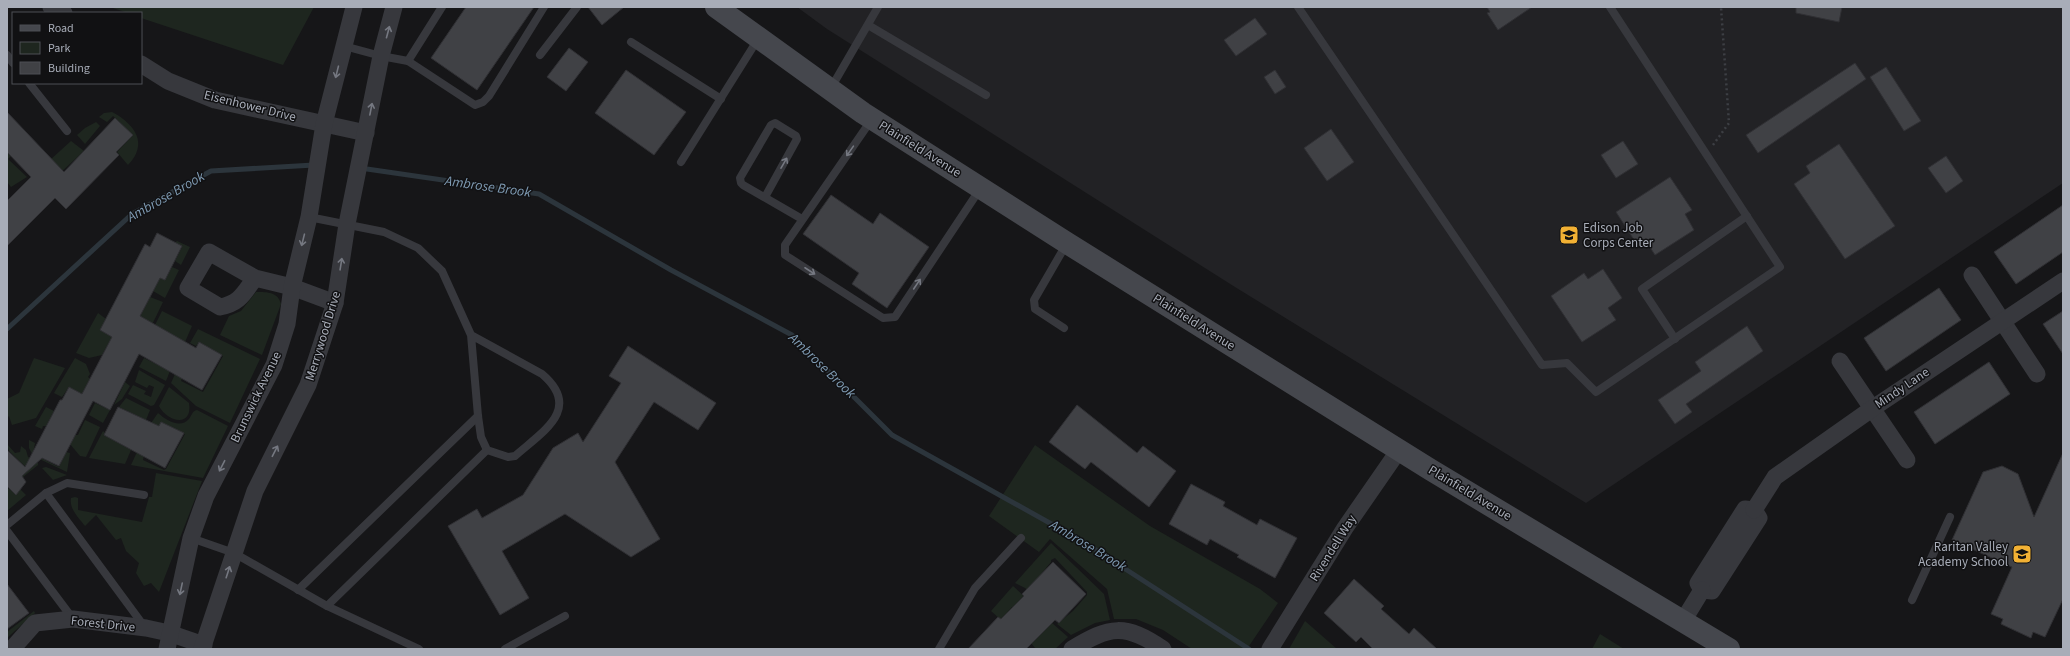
<svg xmlns="http://www.w3.org/2000/svg" width="2070" height="656" font-family="'Source Sans 3',sans-serif">
  <style>
    .built { fill: #222225 }
    .green { fill: #1e261f }
    .lines { fill: none; stroke-linecap: round; stroke-linejoin: round }
    .stream { stroke: #2c353c; stroke-width: 5 }
    .building { fill: #404145; stroke: #303034 }
    .path { stroke: #3d3f44; stroke-width: 2.5; stroke-dasharray: 2 3; stroke-linecap: butt }
    .lane { stroke: #37383d; stroke-width: 8 }
    .street { stroke: #37383d; stroke-width: 17 }
    .secondary { stroke: #45474d; stroke-width: 22 }
    .oneway { stroke: #757881 }
    .labels { text-anchor: middle; dominant-baseline: central; stroke-width: 3; stroke-linejoin: round; paint-order: stroke }
    .street-label { font-size: 13px; fill: #a8adb8; stroke: #111113 }
    .poi-label { font-size: 13px; fill: #a8adb8; stroke: #111113; text-anchor: start }
    .water-label { font-size: 14px; font-style: italic; fill: #7f9bb3; stroke: #111113 }
  </style>
  <rect width="100%" height="100%" fill="#161618"/>
  <path class="built" d="M797 7H2063V183L1586 503 1235 287 827 29Z"/>
  <g class="green">
    <path d="M110 7H314L283 65 141 18V13H128Z"/>
    <path d="M112 112C135 124 149 144 128 165L117 152 133 135 113 116 107 122 99 117 104 113Z"/>
    <path d="M96 122 100 126 85 144 77 135 85 128Z"/>
    <path d="M71 141 84 151 60 173 49 161Z"/>
    <path d="M7 152 11 156 8 159 27 177 11 187 7 182Z"/>
    <path d="M177 241 190 247 181 265 175 261 182 247 175 243Z"/>
    <path d="M172 267 179 270 165 298 153 291 160 278 165 280Z"/>
    <path d="M256 292C268 292 278 292 281 304L262 355 220 335 229 316 241 311Z"/>
    <path d="M150 297 163 302 149 331 136 324Z"/>
    <path d="M162 311 192 326 185 342 153 329Z"/>
    <path d="M98 313 106 319 100 330 112 337 102 355 89 358 76 353Z"/>
    <path d="M198 329 260 359 230 423 196 406 171 383 175 374 182 378 181 381 203 392 223 356 199 342 196 346 190 343Z"/>
    <path d="M34 358 65 368 36 418 12 425 9 416 7 418V427V399L19 393Z"/>
    <path d="M75 358 86 364 90 374 88 377 90 379 82 394 69 387 62 397 54 393Z"/>
    <path d="M144 358 170 371 166 381 139 367Z"/>
    <path d="M139 370 165 385 154 405 151 406 128 394 133 385 146 391 144 394 151 397 154 387 149 385 147 388 135 382Z"/>
    <path d="M125 382 130 386 122 399 114 405Z"/>
    <path d="M169 387 189 403C193 428 167 422 159 406Z"/>
    <path d="M126 398 150 410 146 420 119 407Z"/>
    <path d="M95 403 110 410 103 423 89 415Z"/>
    <path d="M46 407 54 411 46 426H43L42 429 35 426Z"/>
    <path d="M197 410 228 426 203 478 131 465 137 452 144 455 143 460 164 470 166 469 185 434 161 423 159 427 151 423 158 413C166 420 180 429 189 419 192 415 192 411 197 410Z"/>
    <path d="M85 420 100 427 86 457 80 456 70 444 75 435H78Z"/>
    <path d="M103 431 105 433 104 435 131 450 125 464 89 458Z"/>
    <path d="M29 440 35 443 33 454 59 467 66 452 70 453 67 472 33 456 29 448Z"/>
    <path d="M7 444 15 453 20 452 21 446 26 450 28 457 38 463V465L23 477H21L29 470 9 451Z"/>
    <path d="M1035 445 1150 526 1260 589 1278 603 1247 649H1192L1163 630 1136 619H1114L1107 589 1050 539 1039 552 989 516Z"/>
    <path d="M46 467 67 475 53 480 42 468Z"/>
    <path d="M156 473 202 481 159 592 151 583 144 586 136 573 139 563 126 551 121 538 116 540 96 515 85 526C79 518 69 509 71 498L75 497 78 498V510L142 522 149 497H152Z"/>
    <path d="M9 488 16 494 20 489 26 495 7 511V490Z"/>
    <path d="M1051 543 1104 594 1110 620 1095 623 1071 635 1057 624 1073 611 1087 595V592L1055 558 1051 560V562L1037 579 1032 594 1025 588 1015 583Z"/>
    <path d="M1013 586 1026 598 1015 610 1012 607 1001 620 991 611Z"/>
    <path d="M34 611 35 613 7 638V632Z"/>
    <path d="M1305 621 1337 649H1289Z"/>
    <path d="M1052 623 1068 637 1055 649H1036L1031 643 1039 632 1041 634Z"/>
    <path d="M1600 634 1624 649H1592Z"/>
  </g>
  <g class="lines">
    <g class="stream">
      <path d="M360 168 539 194 671 270 792 335 892 435 1082 541 1249 649"/>
      <path d="M7 329 132 214 211 171 314 165"/>
    </g>
  </g>
  <g class="building">
    <path d="M466 7H534L477 90 431 58Z"/>
    <path d="M588 7H624L602 25Z"/>
    <path d="M1487 7H1532L1498 30 1487 13 1490 12Z"/>
    <path d="M1796 7H1842L1839 22 1796 13Z"/>
    <path d="M1255 18 1267 34 1236 56 1224 40Z"/>
    <path d="M569 48 588 62 566 91 547 77Z"/>
    <path d="M1855 63 1866 79 1758 153 1746 135Z"/>
    <path d="M1886 67 1921 121 1904 131 1870 77Z"/>
    <path d="M626 70 686 112 654 155 595 113Z"/>
    <path d="M1275 70 1286 87 1275 94 1264 77Z"/>
    <path d="M7 112 64 172 115 118 133 135 116 152 119 155 66 209 55 198 7 246V201L31 177 7 152Z"/>
    <path d="M1331 129 1354 162 1327 181 1304 148Z"/>
    <path d="M1623 141 1638 164 1616 178 1601 155Z"/>
    <path d="M1839 144 1895 226 1845 259 1794 184 1810 173 1806 166Z"/>
    <path d="M1946 156 1963 181 1946 193 1928 168Z"/>
    <path d="M1670 177 1692 210 1685 214 1694 230 1655 255 1646 241 1638 246 1616 212Z"/>
    <path d="M831 195 873 224 880 213 929 247 887 308 852 284 859 273 803 234Z"/>
    <path d="M2063 205V252L2016 284 1994 252Z"/>
    <path d="M157 233 182 246 165 280 160 278 140 316 196 348 199 342 222 355 202 390 139 354 110 410 93 401 59 466 42 458 22 476 26 482 16 495 7 486V450L25 467 60 400H62L69 387 82 394 112 337 100 330 145 244 150 247Z"/>
    <path d="M1603 269 1622 298 1608 308 1616 320 1582 342 1551 296 1584 273 1588 279Z"/>
    <path d="M1939 288 1961 320 1886 371 1864 338Z"/>
    <path d="M2063 311V354L2043 324Z"/>
    <path d="M1747 326 1763 351 1686 404 1692 412 1675 424 1658 400 1701 371 1695 362Z"/>
    <path d="M628 346 716 403 698 430 654 402 615 462 660 539 631 557 565 514 502 551 529 598 500 615 448 526 477 509 482 518 523 495 553 448 578 433 583 442 621 383 609 376Z"/>
    <path d="M1989 362 2010 394 1935 444 1914 412Z"/>
    <path d="M1077 405 1137 453 1143 446 1176 471 1149 507 1091 462 1085 469 1049 442Z"/>
    <path d="M118 407 159 426 161 422 184 433 165 468 104 435Z"/>
    <path d="M2063 453V599L2045 637 2033 632 2031 638 2001 624 2003 619 1991 614 2012 567 1952 540 1983 472 2002 466 2018 474 2034 517Z"/>
    <path d="M1191 484 1225 502 1223 506 1257 525 1260 519 1297 538 1275 578 1237 557 1239 555 1210 539 1207 545 1169 524Z"/>
    <path d="M1053 562 1086 594 1059 623 1055 620 1026 649H968L998 617 1001 619 1024 596 1022 594Z"/>
    <path d="M1354 579 1384 606 1381 609 1409 634 1414 628 1437 649H1373L1361 637 1356 642 1324 613Z"/>
    <path d="M7 584 29 613 7 629Z"/>
  </g>
  <g class="lines">
    <path class="path" d="M1713 145 1729 123 1721 7"/>
    <g class="lane">
      <path d="M442 7 408 61 475 105 483 102 489 96 544 7"/>
      <path d="M1298 7 1542 365 1567 363 1596 392 1780 267 1610 7"/>
      <path d="M868 25 986 95"/>
      <path d="M631 42 721 99"/>
      <path d="M344 46 381 56 408 61"/>
      <path d="M7 55 13 63"/>
      <path d="M540 55 577 7"/>
      <path d="M29 83 67 131"/>
      <path d="M831 88 878 7"/>
      <path d="M872 119 785 245V255L883 318 895 317 980 189"/>
      <path d="M681 162 758 39"/>
      <path d="M765 197 797 139 796 136 775 123 771 125 740 178 741 183 743 185 802 219"/>
      <path d="M309 217 384 232 418 248 442 271 471 335 478 416 481 437 487 450 508 457 515 456C542 432 583 409 542 374L471 335"/>
      <path d="M1064 328 1035 309 1034 300 1067 243"/>
      <path d="M1675 339 1642 289 1747 216"/>
      <path d="M46 493 144 626"/>
      <path d="M7 525 46 493 67 483 144 495"/>
      <path d="M7 531 73 619"/>
      <path d="M191 538 234 553 327 606 419 649"/>
      <path d="M298 590 478 416"/>
      <path d="M1912 600 1950 517"/>
      <path d="M327 606 487 450"/>
      <path d="M505 649 565 616"/>
      <path d="M939 649 975 588 1021 538"/>
    </g>
    <g class="street">
      <path d="M51 7 64 13"/>
      <path d="M141 64 168 81 215 100 366 133"/>
      <path d="M1972 275 2037 374"/>
      <path d="M255 278C243 294 240 303 220 307L188 288 209 252 255 278 292 287 335 303"/>
      <path d="M1840 361 1907 460"/>
      <path d="M1745 509 1754 510 1759 518 1712 591 1702 590 1698 583Z"/>
      <path d="M1754 510 1775 477 1873 408 2063 281"/>
      <path d="M1683 621 1702 590"/>
      <path d="M12 649 35 623 73 619 146 628 169 633 204 645"/>
      <path d="M167 649 191 538 206 496 274 365 287 324 292 287 309 217 324 124 354 7"/>
      <path d="M202 649 255 491 308 385 335 303 347 224 381 56 394 7"/>
      <path d="M1072 649C1110 626 1125 623 1163 649"/>
      <path d="M1270 649 1345 528 1399 450"/>
    </g>
    <path class="secondary" d="M716 7 863 113 1067 243 1431 470 1729 649"/>
  </g>
  <defs><path id="oneway-shaft" d="M-6 0H5M1.5-3L5.5 0L1.5 3" fill="none" stroke-width="1.6" stroke-linecap="round" stroke-linejoin="round"/></defs>
  <g class="oneway">
    <use href="#oneway-shaft" transform="translate(388 32) rotate(-75)"/>
    <use href="#oneway-shaft" transform="translate(337 72) rotate(104)"/>
    <use href="#oneway-shaft" transform="translate(371 109) rotate(-79)"/>
    <use href="#oneway-shaft" transform="translate(850 151) rotate(125)"/>
    <use href="#oneway-shaft" transform="translate(784 163) rotate(-60)"/>
    <use href="#oneway-shaft" transform="translate(303 240) rotate(104)"/>
    <use href="#oneway-shaft" transform="translate(341 264) rotate(-81)"/>
    <use href="#oneway-shaft" transform="translate(810 271) rotate(33)"/>
    <use href="#oneway-shaft" transform="translate(917 284) rotate(-56)"/>
    <use href="#oneway-shaft" transform="translate(275 451) rotate(-63)"/>
    <use href="#oneway-shaft" transform="translate(222 466) rotate(117)"/>
    <use href="#oneway-shaft" transform="translate(228 572) rotate(-72)"/>
    <use href="#oneway-shaft" transform="translate(181 589) rotate(102)"/>
  </g>
  <defs>
    <g id="university-square" transform="scale(1)"><rect x="-9" y="-9" width="18" height="18" rx="4" fill="#f2b134" stroke="#111113"/><path d="M0-5L7-2L0 1L-7-2ZM-4 1L0 2.5L4 1V4Q0 6-4 4Z" fill="#111"/></g>
    <g id="school-square" transform="scale(1)"><rect x="-9" y="-9" width="18" height="18" rx="4" fill="#f2b134" stroke="#111113"/><path d="M0-5L7-2L0 1L-7-2ZM-4 1L0 2.5L4 1V4Q0 6-4 4Z" fill="#111"/></g>
  </defs>
  <g fill-rule="evenodd">
    <use href="#university-square" x="1569" y="235"/>
    <use href="#school-square" x="2022" y="554"/>
  </g>
  <g class="labels">
    <g class="street-label">
      <text transform="translate(250 106) rotate(14)">Eisenhower Drive</text>
      <text transform="translate(920 149) rotate(32)">Plainfield Avenue</text>
      <text transform="translate(1194 322) rotate(32)">Plainfield Avenue</text>
      <text transform="translate(323 336) rotate(-73)">Merrywood Drive</text>
      <text transform="translate(1902 388) rotate(-34)">Mindy Lane</text>
      <text transform="translate(256 397) rotate(-64)">Brunswick Avenue</text>
      <text transform="translate(1470 493) rotate(31)">Plainfield Avenue</text>
      <text transform="translate(1333 548) rotate(-58)">Rivendell Way</text>
      <text transform="translate(103 624) rotate(6)">Forest Drive</text>
    </g>
    <g class="poi-label">
      <text x="1583" y="228">Edison Job<tspan x="1583" dy="15">Corps Center</tspan></text>
      <text x="2008" y="547" text-anchor="end">Raritan Valley<tspan x="2008" dy="15">Academy School</tspan></text>
    </g>
    <g class="water-label">
      <text transform="translate(488 187) rotate(8)">Ambrose Brook</text>
      <text transform="translate(166 197) rotate(-30)">Ambrose Brook</text>
      <text transform="translate(822 366) rotate(44)">Ambrose Brook</text>
      <text transform="translate(1088 546) rotate(31)">Ambrose Brook</text>
    </g>
  </g>
  <rect width="2070" height="656" fill="none" stroke="#a8adb8" stroke-width="16"/>
  <rect x="12" y="12" width="130" height="72" fill="#111113" stroke="#4d4f55"/>
  <rect x="20" y="25" width="20" height="6" fill="#45474d" stroke="#4d4f55"/>
  <text x="48" y="32" font-size="12" fill="#a8adb8">Road</text>
  <rect x="20" y="42" width="20" height="12" fill="#1e261f" stroke="#4d4f55"/>
  <text x="48" y="52" font-size="12" fill="#a8adb8">Park</text>
  <rect x="20" y="62" width="20" height="12" fill="#404145" stroke="#4d4f55"/>
  <text x="48" y="72" font-size="12" fill="#a8adb8">Building</text>
</svg>
